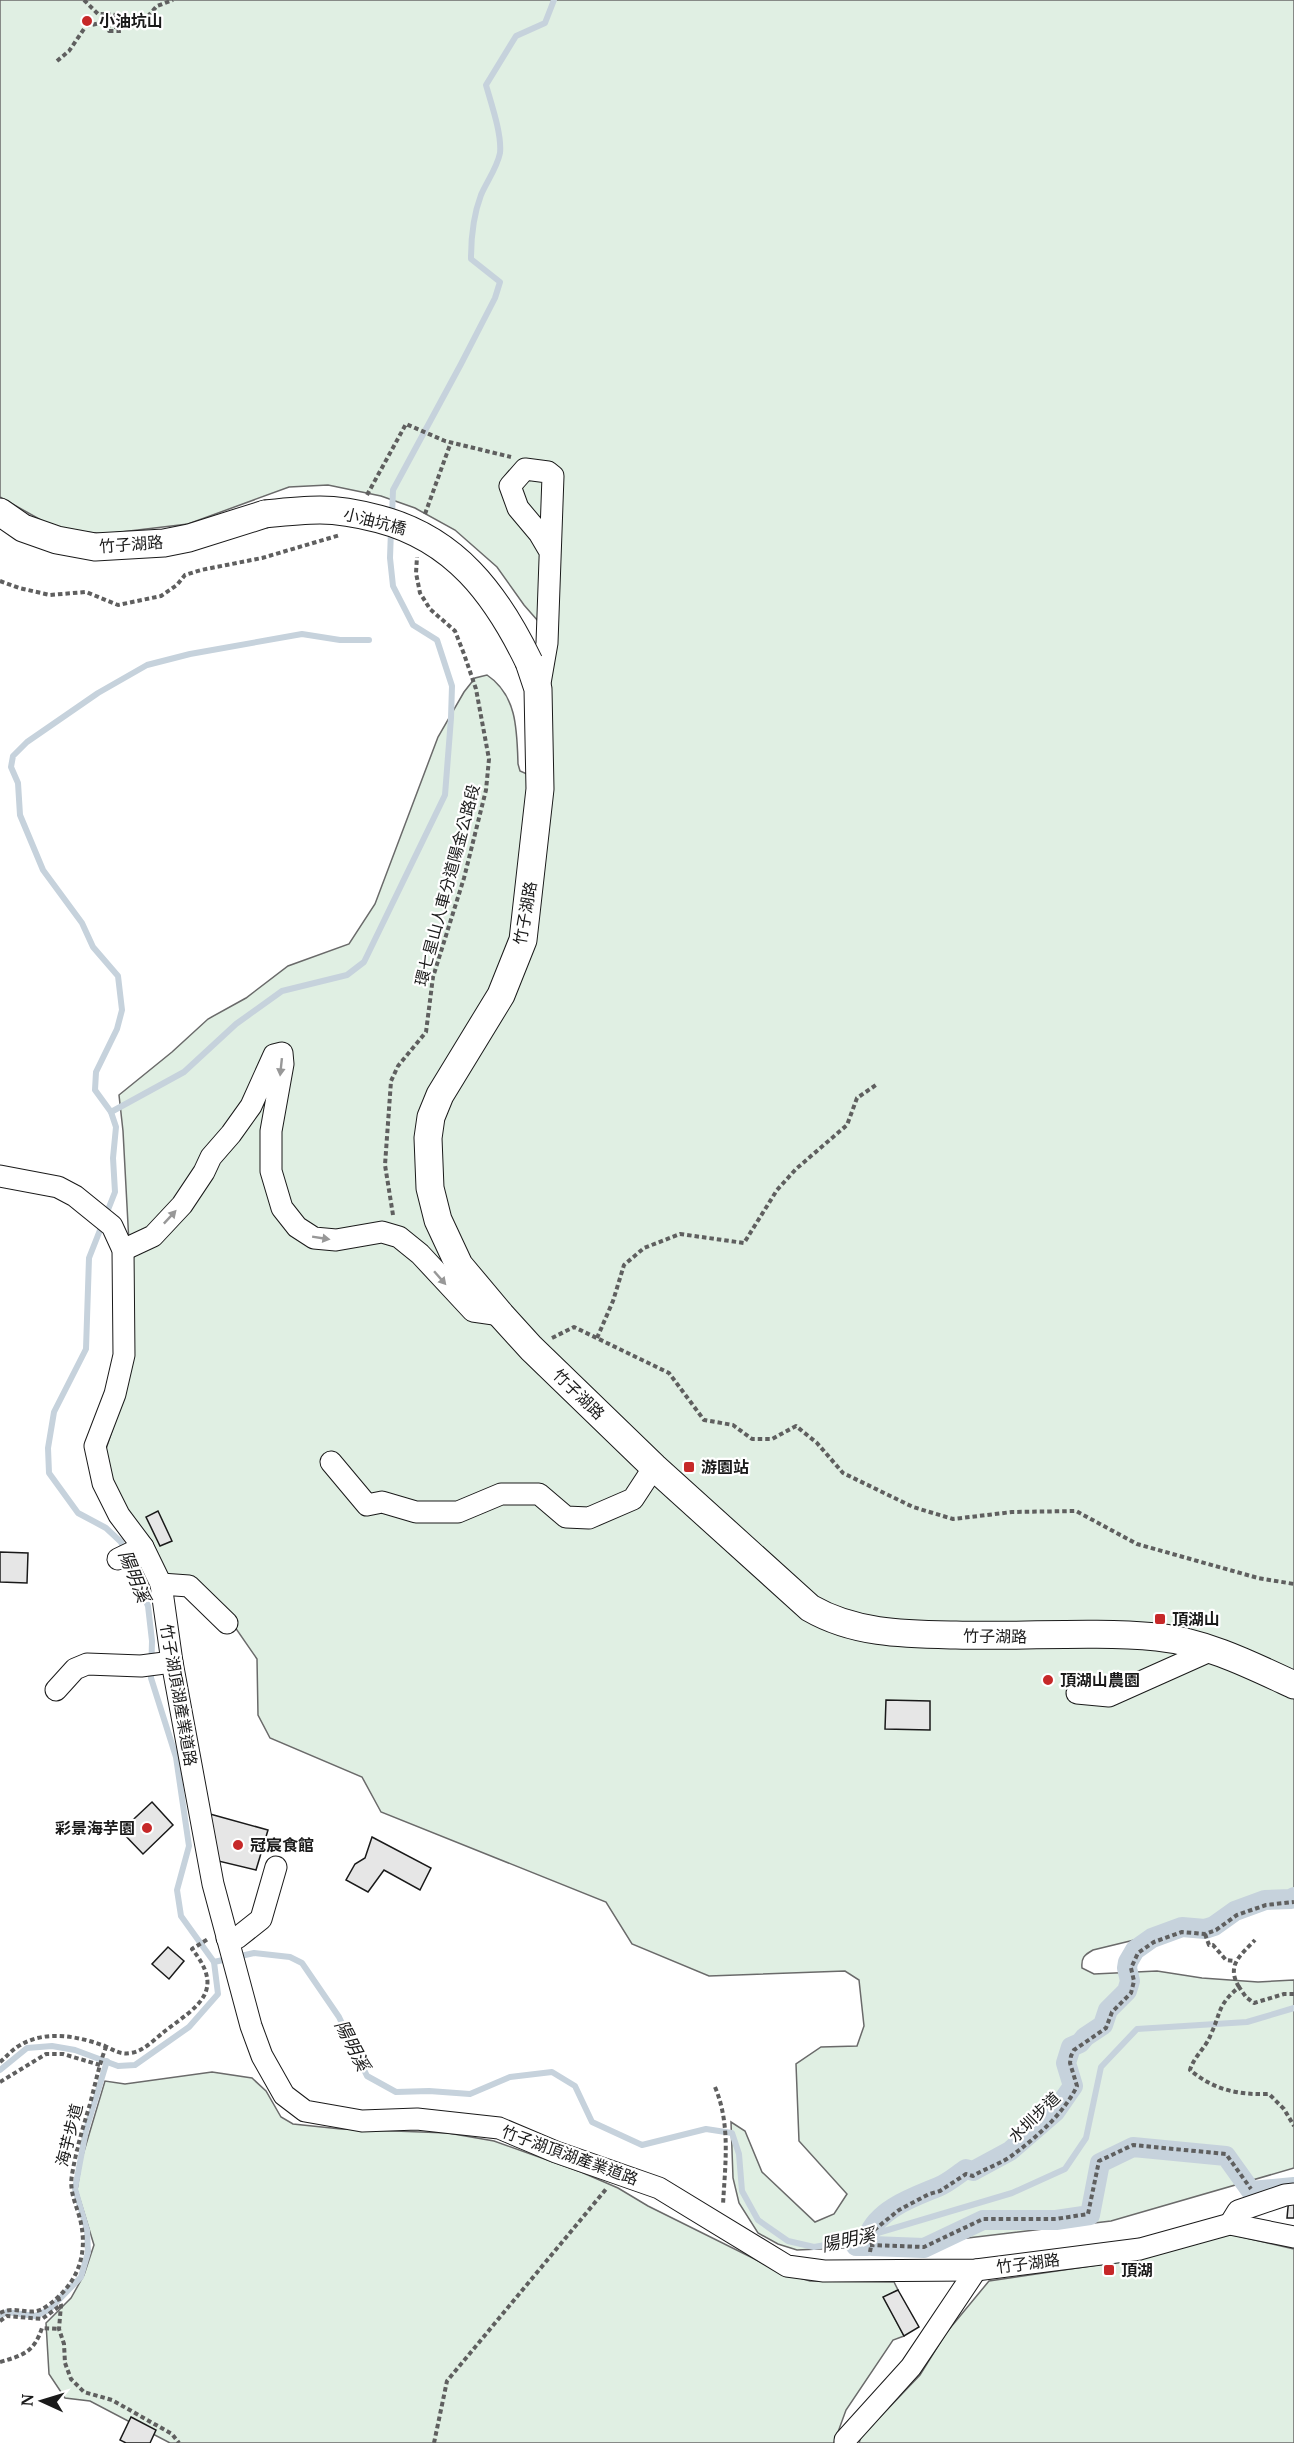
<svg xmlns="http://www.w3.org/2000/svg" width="1294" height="2443" font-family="'PT Serif','Noto Sans TC',serif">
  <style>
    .green { fill: #e0efe3; stroke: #6a6a6a; stroke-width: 1.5 }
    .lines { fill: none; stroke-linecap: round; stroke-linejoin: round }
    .stream { stroke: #c6d2dc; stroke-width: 6 }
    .canal { stroke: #c6d2dc; stroke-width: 20 }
    .building { fill: #e6e6e6; stroke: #1a1a1a; stroke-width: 1.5 }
    .minor-casing { stroke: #1a1a1a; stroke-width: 23 }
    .major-casing { stroke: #1a1a1a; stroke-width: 29 }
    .path { stroke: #5f5f5f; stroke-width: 4; stroke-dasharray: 4.5 3; stroke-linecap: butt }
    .minor { stroke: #fff; stroke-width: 21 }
    .major { stroke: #fff; stroke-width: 27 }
    .major-bridge-casing { stroke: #1a1a1a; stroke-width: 29; stroke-linecap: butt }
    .major-bridge { stroke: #fff; stroke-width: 27 }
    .oneway { fill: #989898 }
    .poi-dot { fill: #c62828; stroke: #fff; stroke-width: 2 }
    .labels { text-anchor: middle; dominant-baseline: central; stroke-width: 4.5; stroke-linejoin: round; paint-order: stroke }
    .poi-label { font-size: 16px; font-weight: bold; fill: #1a1a1a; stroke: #fff; text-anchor: start }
    .street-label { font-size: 16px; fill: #1a1a1a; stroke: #fff }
    .water-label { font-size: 18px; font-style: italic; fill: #1a1a1a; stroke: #fff }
  </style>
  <rect width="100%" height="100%" fill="#fff"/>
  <g class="green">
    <path d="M0 0H1294V1890L1276 1892 1192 1926 1093 1950C1084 1955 1081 1958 1082 1968L1094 1974 1157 1971 1202 1978 1258 1982 1294 1980V2168L1111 2221 909 2245 797 2250 778 2244 758 2233 739 2203 733 2178 731 2122 745 2131 762 2172 815 2222 834 2214 847 2194 799 2141 796 2064 821 2047 857 2046 864 2026 859 1980 845 1971 709 1976 632 1944 606 1902 381 1812 362 1777 270 1738 258 1715 257 1659 228 1617 165 1573 128 1512 113 1480 105 1452 123 1397 130 1262 123 1131 119 1095 172 1052 208 1019 246 998 288 966 349 944 375 904 438 737 464 692 475 678 487 675C517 695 517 730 518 764L520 771 529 775 550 693 552 637 524 605 497 567 455 530 415 508 381 496 328 485 289 487 188 524 104 534 57 529 0 497Z"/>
    <path d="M212 2072 252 2078 266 2091 281 2117 293 2124 341 2129 448 2133 494 2141 581 2172 618 2188 648 2206 783 2273 810 2281 894 2282 898 2290 884 2297 904 2336 893 2340 846 2410 834 2443H170L90 2401 65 2398 49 2374 46 2323 71 2298 84 2275 94 2245 77 2190 82 2158 105 2081 125 2084Z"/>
    <path d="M1229 2234 1294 2249V2443H859L861 2437 920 2375 946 2333 989 2281 1145 2258Z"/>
  </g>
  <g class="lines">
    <g class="stream">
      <path d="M392 516 393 490 461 364 495 298 500 282 471 259C471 236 473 216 481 195 487 181 497 168 500 153 502 134 491 103 486 85L516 36 545 23 554 0"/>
      <path d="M369 640H340L302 634 190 654 147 665 98 693 27 742 13 756 11 767 18 783 20 815 43 870 82 923 93 947 118 976 122 1010 117 1029 96 1072 95 1090 111 1112 116 1127 113 1158 115 1192 89 1258 86 1349 54 1412 48 1448 49 1473 78 1513 106 1528 121 1542 148 1606 152 1641 151 1678 176 1757 189 1846 177 1890 181 1916 214 1962 254 1953 290 1957 302 1963 339 2017 367 2076 396 2092 429 2091 470 2094 510 2077 552 2072 575 2086 592 2122 642 2145 706 2129 732 2133 739 2154 742 2191 758 2220 788 2241 814 2247 854 2240 1012 2193 1065 2169 1086 2138 1101 2067 1137 2029 1247 2022 1294 2008"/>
      <path d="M111 1112 184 1072 236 1024 282 991 347 975 364 962 445 795 451 718 452 686 437 640 413 625 393 586 390 558 391 530"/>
      <path d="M0 2070 27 2048 52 2046 75 2050 118 2066 135 2065 189 2027 218 1994 214 1962"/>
      <path d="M0 2316 7 2312 35 2316 49 2310 81 2277 88 2252 87 2230 75 2189 86 2130 107 2061"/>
    </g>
    <g class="canal">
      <path d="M868 2236C878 2209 914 2197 938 2187 948 2183 957 2175 966 2169L973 2171 1010 2151 1055 2112 1073 2086 1066 2063 1071 2047 1080 2043 1085 2037 1103 2025 1108 2010 1127 1991 1130 1981 1127 1968 1128 1962 1135 1950 1152 1938 1182 1927 1205 1929 1214 1926 1235 1911 1265 1900 1291 1899 1294 1897"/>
      <path d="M852 2240 856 2246H868"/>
      <path d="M872 2246 924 2248 983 2220H1056L1090 2215 1100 2163 1133 2147 1226 2156 1251 2191 1294 2187"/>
    </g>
  </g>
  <g class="building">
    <path d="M158 1511 172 1541 160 1546 146 1517Z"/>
    <path d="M0 1552 28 1553 27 1583 0 1582Z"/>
    <path d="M886 1700 930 1701V1730L885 1729Z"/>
    <path d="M152 1802 173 1825 143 1854 121 1831Z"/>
    <path d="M210 1814 268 1830 256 1870 214 1860Z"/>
    <path d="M372 1837 431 1868 420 1890 384 1870 368 1892 346 1880 355 1864 365 1858Z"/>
    <path d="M168 1947 184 1961 169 1979 152 1964Z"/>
    <path d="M1289 2197 1294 2198V2218H1287Z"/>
    <path d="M898 2290 919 2327 904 2336 883 2297Z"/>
    <path d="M131 2417 156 2430 150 2443H126L120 2440Z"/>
  </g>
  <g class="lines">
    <g class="minor-casing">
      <g id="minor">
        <path d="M539 689 547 643 553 476 548 472 525 469 510 486 518 508 539 533 549 550"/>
        <path d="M0 1176 58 1187 75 1196 112 1226 123 1250 124 1355 115 1394 95 1446 103 1483 119 1515 143 1547 161 1584 172 1662 213 1884 251 2026 262 2056 284 2095 305 2111 362 2121 417 2119 499 2128 556 2152 659 2188 787 2266 824 2271 976 2270 1140 2249 1230 2224 1294 2237"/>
        <path d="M123 1250 153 1236 182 1205 204 1172 211 1157 231 1134 251 1106 274 1055 282 1053 283 1064 271 1131V1171L282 1208 297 1227 314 1238 336 1240 382 1232 399 1237 420 1254 473 1311 501 1315"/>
        <path d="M331 1462 367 1505 382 1502 416 1512H458L501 1494H539L566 1517 589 1518 633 1499 654 1467"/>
        <path d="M118 1559 143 1547"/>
        <path d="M161 1584 189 1586 227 1623"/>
        <path d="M56 1690 75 1669 87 1664 141 1666 172 1662"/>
        <path d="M1077 1693 1109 1696 1212 1650"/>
        <path d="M227 1938H237L261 1919 276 1867"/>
        <path d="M1230 2224 1238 2211 1285 2195 1294 2194"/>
        <path d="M845 2443V2440L911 2367 976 2270"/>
      </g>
    </g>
    <g class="major-casing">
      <g id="major">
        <path d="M0 512 23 528 57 540 95 547 164 543 189 538 265 514"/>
        <path d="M529 662 538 689 540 789 523 940 501 995 440 1095 431 1117 428 1138 430 1188 438 1220 459 1265 501 1315 531 1348 654 1467 810 1608C855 1634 905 1634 956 1635 1023 1637 1090 1631 1157 1637 1205 1642 1251 1665 1294 1685"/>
      </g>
    </g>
    <g class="path">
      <path d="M84 0 98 14H106L109 31H121L128 20 148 16 157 6 173 0"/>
      <path d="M106 14 115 15 113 27 123 28"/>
      <path d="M57 61 69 51 86 26 106 22"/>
      <path d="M367 495 406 424 445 441 511 457"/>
      <path d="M425 514 451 442"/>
      <path d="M0 581 19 588 50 595 86 592 118 605 161 596 177 585 185 575 201 570 262 558 340 535"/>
      <path d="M393 1215 385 1165 391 1081 398 1066 426 1032 433 977 464 878 486 790 489 759 476 689 464 654 455 631 430 609 420 593 416 573 417 557"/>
      <path d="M552 1338 574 1327 669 1373 704 1420 733 1425 752 1439H772L796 1426 817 1443 843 1473 913 1507 953 1519 1012 1512 1076 1511 1137 1544 1258 1578 1294 1584"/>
      <path d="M597 1338 613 1301 624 1265 644 1248 680 1234 744 1243 777 1190 796 1169 847 1125 857 1098 876 1085"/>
      <path d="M1205 1934 1209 1945H1213L1226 1960 1235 1961"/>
      <path d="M1239 1987C1226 1965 1240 1956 1255 1940"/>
      <path d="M1294 1994H1284L1254 2003 1246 1997 1239 1987C1217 2006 1222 2010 1211 2034 1206 2048 1194 2056 1190 2070 1214 2090 1238 2095 1269 2094L1284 2109 1294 2126"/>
      <path d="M0 2062C6 2057 11 2051 17 2047 44 2029 77 2036 105 2046 114 2050 120 2055 131 2053 144 2051 155 2039 165 2031 198 2006 226 1991 192 1949L208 1939"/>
      <path d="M0 2082 46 2054H63L100 2065"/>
      <path d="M715 2087C731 2125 725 2165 723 2205"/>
      <path d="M870 2245 924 2247 983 2219H1056L1088 2214 1099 2161 1133 2145 1226 2154 1251 2189"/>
      <path d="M870 2252 874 2230 899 2210 929 2194 940 2191 966 2174 973 2176C986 2168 1003 2163 1014 2154 1038 2136 1064 2113 1077 2086L1070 2063 1071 2056 1074 2050 1106 2028 1112 2012 1131 1993 1134 1981 1131 1968 1138 1953 1154 1942 1182 1932 1205 1934 1216 1930 1237 1915 1266 1905 1294 1902"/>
      <path d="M58 2297 61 2305 59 2329 64 2344 65 2363 71 2379 84 2392 112 2400 172 2434 179 2443"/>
      <path d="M0 2313C17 2304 30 2319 47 2306 77 2285 89 2255 80 2219 76 2204 69 2191 72 2175 76 2150 83 2127 90 2104 95 2085 99 2065 106 2047"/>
      <path d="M0 2321 7 2316 42 2319 61 2305"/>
      <path d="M0 2362C24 2355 34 2352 42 2328L59 2329"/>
      <path d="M434 2443 447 2381 607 2188"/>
    </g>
    <use href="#minor" class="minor"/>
    <use href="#major" class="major"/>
    <g class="major-bridge-casing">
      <path id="major-bridge" d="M265 514C284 512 302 510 320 510 340 510 360 514 379 519 455 539 496 594 529 662"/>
    </g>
    <use href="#major-bridge" class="major-bridge"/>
  </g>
  <defs><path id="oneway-solid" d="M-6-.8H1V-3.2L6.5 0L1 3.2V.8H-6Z" transform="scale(1.5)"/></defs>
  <g class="oneway">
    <use href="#oneway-solid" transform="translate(281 1067) rotate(96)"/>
    <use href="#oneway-solid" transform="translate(170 1217) rotate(-47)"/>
    <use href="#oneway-solid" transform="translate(321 1238) rotate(9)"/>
    <use href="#oneway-solid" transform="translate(440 1278) rotate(49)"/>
  </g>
  <g class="poi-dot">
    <circle cx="87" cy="21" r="6"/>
    <rect x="683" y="1461" width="12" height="12" rx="3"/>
    <rect x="1154" y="1613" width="12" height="12" rx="3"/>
    <circle cx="1048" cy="1680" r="6"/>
    <circle cx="147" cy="1828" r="6"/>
    <circle cx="238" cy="1845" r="6"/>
    <rect x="1103" y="2264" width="12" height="12" rx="3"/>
  </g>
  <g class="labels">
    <g class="poi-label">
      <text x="99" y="21">小油坑山</text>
      <text x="701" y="1467">游園站</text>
      <text x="1172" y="1619">頂湖山</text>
      <text x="1060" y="1680">頂湖山農園</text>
      <text x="135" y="1828" text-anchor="end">彩景海芋園</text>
      <text x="250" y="1845">冠宸食館</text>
      <text x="1121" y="2270">頂湖</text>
    </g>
    <g class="street-label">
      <text transform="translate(375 521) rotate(14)">小油坑橋</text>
      <text transform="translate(131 544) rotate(-4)">竹子湖路</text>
      <text transform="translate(447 885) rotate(-75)">環七星山人車分道陽金公路段</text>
      <text transform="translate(525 913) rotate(-80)">竹子湖路</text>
      <text transform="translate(579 1394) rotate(44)">竹子湖路</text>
      <text transform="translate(995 1636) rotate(1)">竹子湖路</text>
      <text transform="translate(179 1695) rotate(80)">竹子湖頂湖產業道路</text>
      <text transform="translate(1034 2117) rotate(-44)">水圳步道</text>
      <text transform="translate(69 2135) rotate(-76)">海芋步道</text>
      <text transform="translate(570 2155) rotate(20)">竹子湖頂湖產業道路</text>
      <text transform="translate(1028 2263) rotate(-7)">竹子湖路</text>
    </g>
    <g class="water-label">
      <text transform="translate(135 1576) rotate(68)">陽明溪</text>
      <text transform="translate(353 2045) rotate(63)">陽明溪</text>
      <text transform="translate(848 2239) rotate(-12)">陽明溪</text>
    </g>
  </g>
  <g transform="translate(42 2401) rotate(274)" stroke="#ffffff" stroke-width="4.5" paint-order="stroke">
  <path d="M0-4.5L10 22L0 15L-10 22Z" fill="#1a1a1a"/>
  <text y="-9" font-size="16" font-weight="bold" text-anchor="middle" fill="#1a1a1a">N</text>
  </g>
</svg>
